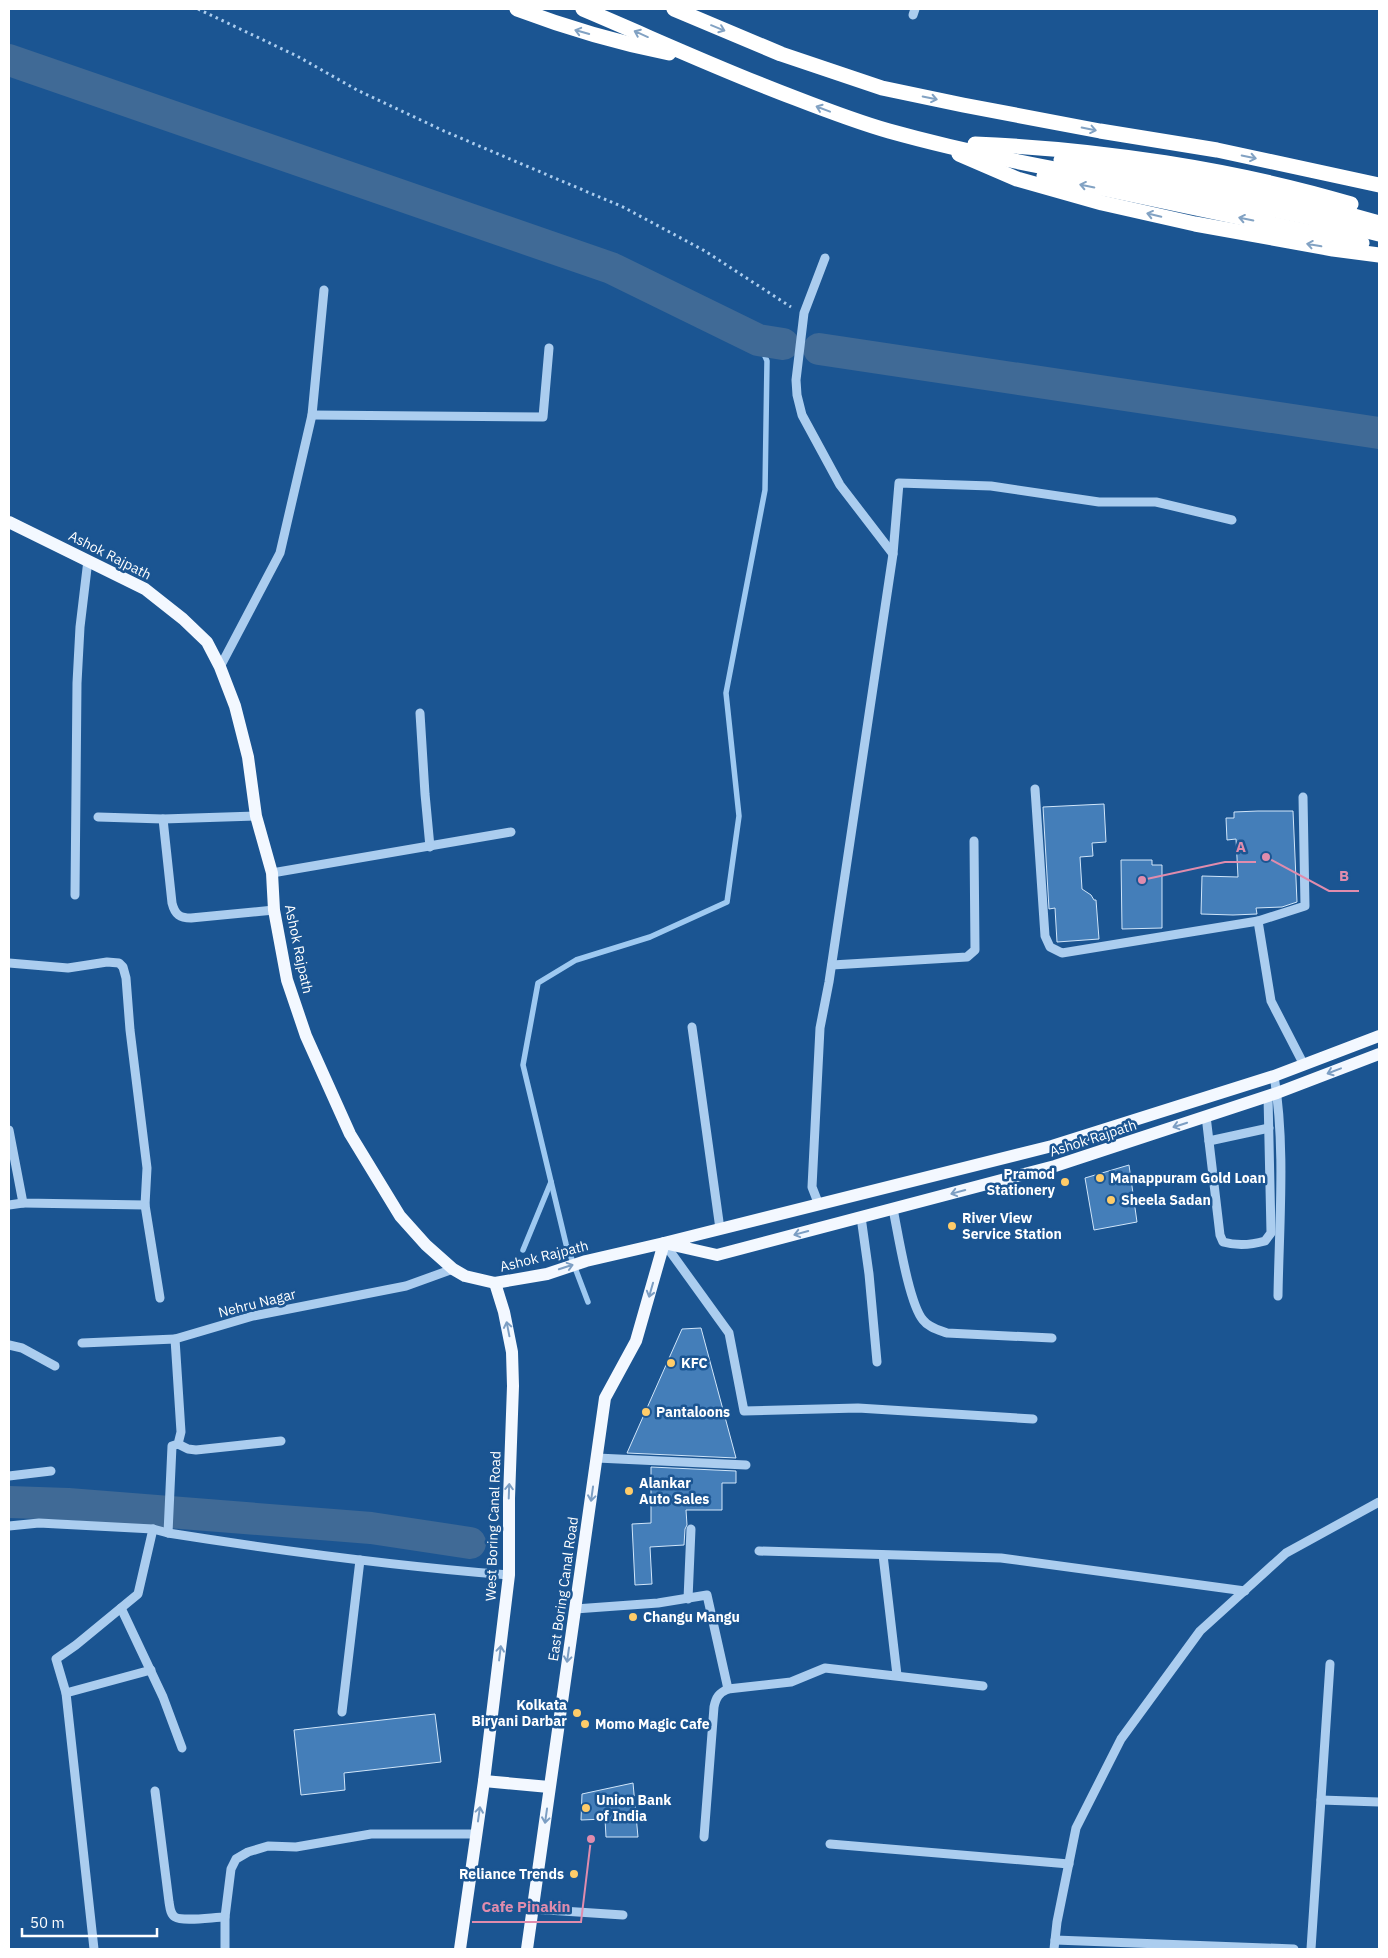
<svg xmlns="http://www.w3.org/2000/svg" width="1388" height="1958" font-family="'IBM Plex Sans',sans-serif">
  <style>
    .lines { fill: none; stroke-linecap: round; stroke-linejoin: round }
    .stream { stroke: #9ec9f1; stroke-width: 5.5 }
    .river { stroke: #406a96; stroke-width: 32 }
    .building { fill: #447eb9; stroke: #d1e6fa }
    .path { stroke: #abcdef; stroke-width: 3; stroke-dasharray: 2.5 4; stroke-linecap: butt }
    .minor { stroke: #abcdef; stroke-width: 9 }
    .major { stroke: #f3f8ff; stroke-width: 12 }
    .highway { stroke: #fff; stroke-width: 15 }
    .oneway { stroke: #82a2c3 }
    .oneway2 { stroke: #7c9ec3 }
    .poi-dot { fill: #ffcc69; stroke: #1b5592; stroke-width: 2 }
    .labels { text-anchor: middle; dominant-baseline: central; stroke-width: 5; stroke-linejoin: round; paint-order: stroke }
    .street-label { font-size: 14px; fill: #fff; stroke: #1b5592 }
    .poi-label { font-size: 14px; font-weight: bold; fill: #fff; stroke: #1b5592; text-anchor: start }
    .leader { fill: none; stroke: #e08cad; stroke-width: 2 }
    .callout-dot { fill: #e08cad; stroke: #1b5592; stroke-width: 2 }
    .callout-label { font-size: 15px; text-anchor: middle; font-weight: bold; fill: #e08cad; stroke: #1b5592; stroke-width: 5; stroke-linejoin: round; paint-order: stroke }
  </style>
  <rect width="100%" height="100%" fill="#1b5592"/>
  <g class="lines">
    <g class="stream">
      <path d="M523 1250 551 1182"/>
      <path d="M588 1302 566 1244 523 1065 538 983 576 960 650 937 727 902 739 816 726 693 765 490 767 361 758 340"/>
    </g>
    <g class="river">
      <path d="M9 60 611 268 758 340 783 344"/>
      <path d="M819 349 1379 433"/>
      <path d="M9 1502 68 1504 371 1528 470 1543"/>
    </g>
  </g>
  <g class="building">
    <path d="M1104 804 1106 842 1092 843 1093 856 1080 857 1082 889 1091 895 1094 900H1096L1099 939 1057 942 1055 908 1049 909 1043 807Z"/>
    <path d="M1258 811H1293L1297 902 1282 907 1256 908 1257 914 1233 915 1201 914 1202 876 1238 877 1236 839 1227 840 1226 818H1234V812Z"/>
    <path d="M1121 860H1152V865H1162V928L1122 929Z"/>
    <path d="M1129 1165 1137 1222 1094 1230 1085 1178Z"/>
    <path d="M701 1328 736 1458 627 1453 682 1329Z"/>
    <path d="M651 1467 736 1471V1483H722V1510H686L687 1525 685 1529 684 1545 650 1547 652 1584 635 1585 632 1524 651 1523Z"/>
    <path d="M435 1714 441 1762 344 1773 345 1790 301 1795 294 1730Z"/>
    <path d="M633 1783 638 1837H606L605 1819 581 1820 582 1794Z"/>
  </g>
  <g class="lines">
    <path class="path" d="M198 9 297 56 357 90 444 131 623 207 705 251 791 307"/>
    <g class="minor">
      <path d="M913 15 915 9"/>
      <path d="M825 258 804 313 796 380 797 395 802 415 840 485 893 554"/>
      <path d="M312 415 543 417 549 348"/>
      <path d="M220 667 280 553 312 415 324 290"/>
      <path d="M420 713 425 794 430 847"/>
      <path d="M1035 789 1045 936 1050 947 1062 953 1258 921 1271 1001 1304 1065"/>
      <path d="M98 817 163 819 256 816"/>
      <path d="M163 819 172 903C175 915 180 918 191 918L274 910"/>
      <path d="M272 873 511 832"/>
      <path d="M75 895 77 683 80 627 88 560"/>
      <path d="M1258 921 1305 906 1303 797"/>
      <path d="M9 963 68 968 107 962 119 963 123 967 126 978 130 1030 147 1168 145 1205 160 1298"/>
      <path d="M832 965 967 957 975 950 974 841"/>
      <path d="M692 1027 720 1229"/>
      <path d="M1274 1076C1286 1145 1279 1226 1278 1296"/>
      <path d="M1206 1116 1220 1235 1223 1242C1237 1246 1251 1245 1265 1241L1271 1233 1268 1096"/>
      <path d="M9 1130 23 1203 145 1205"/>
      <path d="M1209 1141 1269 1128"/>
      <path d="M9 1205 23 1203"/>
      <path d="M819 1205 812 1187 820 1028 829 982 893 554 899 483 991 486 1099 502H1156L1232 520"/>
      <path d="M893 1209C898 1233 909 1304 923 1320 929 1328 939 1330 947 1333L1052 1338"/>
      <path d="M861 1217 869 1274 877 1362"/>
      <path d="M664 1243 729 1333 744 1411 858 1408 1033 1419"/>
      <path d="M82 1343 175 1339"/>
      <path d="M9 1345 22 1348 55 1366"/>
      <path d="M178 1444 188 1449 196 1450 281 1441"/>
      <path d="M597 1458 746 1465"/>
      <path d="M9 1476 51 1471"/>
      <path d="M9 1526 39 1523 153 1529 168 1533C282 1551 395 1566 509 1575"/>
      <path d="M168 1533 172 1446 178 1444 181 1432 175 1339 253 1316 406 1286 453 1269"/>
      <path d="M759 1551 1001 1558 1245 1591"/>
      <path d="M883 1555 897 1675"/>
      <path d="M688 1599 691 1529"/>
      <path d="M121 1608 163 1697 182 1748"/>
      <path d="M575 1609 658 1603 707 1595 728 1689"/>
      <path d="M66 1693 151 1670"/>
      <path d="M342 1712 360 1560"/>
      <path d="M155 1791 169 1902C170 1907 170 1914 175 1917 183 1922 214 1917 225 1917"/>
      <path d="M1321 1800 1379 1802"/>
      <path d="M704 1837 714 1707C716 1697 719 1693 728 1689L791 1682 825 1668 983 1686"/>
      <path d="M830 1844 1069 1864"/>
      <path d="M532 1909 623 1915"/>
      <path d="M1055 1940 1294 1949"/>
      <path d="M94 1949 66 1693 56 1659 76 1645 138 1594 153 1529"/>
      <path d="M225 1949V1917L231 1869 236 1859 248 1852 268 1846 296 1847 371 1834H477"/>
      <path d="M1054 1949 1057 1922 1076 1828 1121 1739 1200 1631 1286 1553 1379 1502"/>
      <path d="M1311 1949 1330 1664"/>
    </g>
    <g class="major">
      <path d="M9 522 145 589 183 619 207 642 220 667 235 706 248 757 256 816 272 873 274 910 287 980 306 1036 350 1134 400 1216 426 1245 453 1269 465 1276 495 1283 547 1274 586 1261 664 1243 636 1341 605 1398 527 1949"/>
      <path d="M1379 1036 1274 1076 1052 1146 664 1243 717 1255 1055 1166 1277 1093 1379 1054"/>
      <path d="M484 1781 549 1787"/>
      <path d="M460 1949 484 1781 509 1575V1498L513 1386 512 1352 504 1312 495 1283"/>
    </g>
    <g class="highway">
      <path d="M517 9C570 29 614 42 669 53"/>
      <path d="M583 9C654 39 723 71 795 98 826 110 857 122 889 131 1050 176 1218 192 1379 234"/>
      <path d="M674 9 781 54 882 88 963 105 1100 131 1217 150 1379 185"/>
      <path d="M975 144C1098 149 1233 169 1351 204"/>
      <path d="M959 154 1017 179 1102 203 1195 224 1333 249 1379 255"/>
      <path d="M1061 160C1166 174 1277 193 1379 223"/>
      <path d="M1044 176 1362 243"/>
    </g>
  </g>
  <defs><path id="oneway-shaft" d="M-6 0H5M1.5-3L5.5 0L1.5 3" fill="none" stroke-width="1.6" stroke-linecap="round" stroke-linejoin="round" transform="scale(1.25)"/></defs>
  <g class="oneway">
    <use href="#oneway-shaft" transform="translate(718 28) rotate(22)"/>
    <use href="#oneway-shaft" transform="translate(582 32) rotate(-164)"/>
    <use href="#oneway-shaft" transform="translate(641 34) rotate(-156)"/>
    <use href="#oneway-shaft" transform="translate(930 98) rotate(12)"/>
    <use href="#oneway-shaft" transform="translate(823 109) rotate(-159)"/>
    <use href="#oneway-shaft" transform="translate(1089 129) rotate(11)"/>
    <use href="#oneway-shaft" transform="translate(1249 157) rotate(12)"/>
    <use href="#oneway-shaft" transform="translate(1087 186) rotate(-168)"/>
    <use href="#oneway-shaft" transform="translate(1154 215) rotate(-167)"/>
    <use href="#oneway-shaft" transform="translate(1246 219) rotate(-168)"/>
    <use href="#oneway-shaft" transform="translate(1314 245) rotate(-170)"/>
  </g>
  <g class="oneway2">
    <use href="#oneway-shaft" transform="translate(1334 1071) rotate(159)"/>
    <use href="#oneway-shaft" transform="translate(1180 1125) rotate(162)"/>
    <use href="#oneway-shaft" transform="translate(958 1192) rotate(165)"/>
    <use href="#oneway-shaft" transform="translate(801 1233) rotate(165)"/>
    <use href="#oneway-shaft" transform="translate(566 1267) rotate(-18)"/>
    <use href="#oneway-shaft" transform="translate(651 1290) rotate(106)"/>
    <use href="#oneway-shaft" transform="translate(508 1329) rotate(-101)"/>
    <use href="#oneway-shaft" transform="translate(509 1491) rotate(-88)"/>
    <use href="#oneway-shaft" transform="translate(592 1494) rotate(98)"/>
    <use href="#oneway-shaft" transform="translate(500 1653) rotate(-83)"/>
    <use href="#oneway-shaft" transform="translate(568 1655) rotate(98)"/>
    <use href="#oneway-shaft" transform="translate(479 1814) rotate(-82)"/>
    <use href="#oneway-shaft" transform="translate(546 1816) rotate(98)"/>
  </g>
  <g class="poi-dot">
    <circle cx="1100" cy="1178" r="5"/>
    <circle cx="1065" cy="1182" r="5"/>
    <circle cx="1111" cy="1200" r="5"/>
    <circle cx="952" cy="1226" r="5"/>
    <circle cx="671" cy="1363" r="5"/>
    <circle cx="646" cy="1412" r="5"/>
    <circle cx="629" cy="1491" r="5"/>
    <circle cx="633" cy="1617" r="5"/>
    <circle cx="577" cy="1713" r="5"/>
    <circle cx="585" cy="1724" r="5"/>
    <circle cx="586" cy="1808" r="5"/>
    <circle cx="574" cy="1874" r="5"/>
  </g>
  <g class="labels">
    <g class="street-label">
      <text transform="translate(110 555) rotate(27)">Ashok Rajpath</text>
      <text transform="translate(299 949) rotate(78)">Ashok Rajpath</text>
      <text transform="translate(1093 1138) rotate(-18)">Ashok Rajpath</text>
      <text transform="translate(544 1256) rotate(-14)">Ashok Rajpath</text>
      <text transform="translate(257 1303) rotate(-14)">Nehru Nagar</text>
      <text transform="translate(493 1526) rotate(-88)">West Boring Canal Road</text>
      <text transform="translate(563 1589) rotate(-82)">East Boring Canal Road</text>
    </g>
    <g class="poi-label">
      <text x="1055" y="1174" text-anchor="end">Pramod<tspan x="1055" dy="16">Stationery</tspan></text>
      <text x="1110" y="1178">Manappuram Gold Loan</text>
      <text x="1121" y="1200">Sheela Sadan</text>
      <text x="962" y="1218">River View<tspan x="962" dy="16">Service Station</tspan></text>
      <text x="681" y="1363">KFC</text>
      <text x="656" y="1412">Pantaloons</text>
      <text x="639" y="1483">Alankar<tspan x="639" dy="16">Auto Sales</tspan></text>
      <text x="643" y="1617">Changu Mangu</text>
      <text x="567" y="1705" text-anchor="end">Kolkata<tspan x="567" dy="16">Biryani Darbar</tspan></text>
      <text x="595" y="1724">Momo Magic Cafe</text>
      <text x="596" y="1800">Union Bank<tspan x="596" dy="16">of India</tspan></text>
      <text x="564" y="1874" text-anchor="end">Reliance Trends</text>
    </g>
  </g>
  <path class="leader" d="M1142 880L1225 862H1256M1266 857L1329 891H1359M591 1839L581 1922H472"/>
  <g class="callout-dot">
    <circle cx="1142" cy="880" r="5"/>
    <circle cx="1266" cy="857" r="5"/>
    <circle cx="591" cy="1839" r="5"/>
  </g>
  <g class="callout-label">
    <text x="1241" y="852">A</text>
    <text x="1344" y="881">B</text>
    <text x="526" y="1912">Cafe Pinakin</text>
  </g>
  <rect width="1388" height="1958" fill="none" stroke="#ffffff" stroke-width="20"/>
  <path d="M22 1928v8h135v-8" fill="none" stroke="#ffffff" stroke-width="2.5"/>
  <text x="30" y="1928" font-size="15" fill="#ffffff" stroke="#1b5592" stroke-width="4" paint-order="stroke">50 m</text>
</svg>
